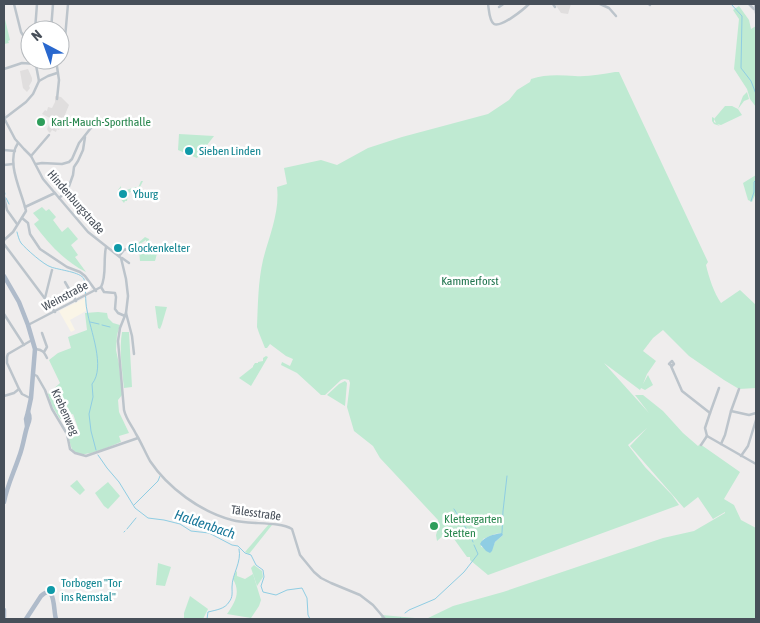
<svg xmlns="http://www.w3.org/2000/svg" width="760" height="623" font-family="'Asap Condensed',sans-serif">
  <style>
    .commercial { fill: #faf5e7 }
    .education { fill: #e0dede }
    .green { fill: #bfead2; fill-rule: evenodd }
    .water { fill: #8fcde3 }
    .lines { fill: none; stroke-linecap: round; stroke-linejoin: round }
    .stream { stroke: #8fcde3; stroke-width: 1 }
    .minor { stroke: #bcc4cb; stroke-width: 2.5 }
    .major { stroke: #afbbca; stroke-width: 4.5 }
    .leisure-dot { fill: #2e9e5b; stroke: #fff; stroke-width: 2 }
    .culture-dot { fill: #0f9aa8; stroke: #fff; stroke-width: 2 }
    .labels { text-anchor: middle; dominant-baseline: central; stroke-width: 5; stroke-linejoin: round; paint-order: stroke }
    .leisure-label { font-size: 12px; fill: #27864d; stroke: #fff; text-anchor: start }
    .culture-label { font-size: 12px; fill: #0d838f; stroke: #fff; text-anchor: start }
    .street-label { font-size: 12px; fill: #474f59; stroke: #fff }
    .park-label { font-size: 12px; fill: #1f734d; stroke: #fff }
    .water-label { font-size: 14px; font-style: italic; fill: #19789a; stroke: #fff }
  </style>
  <rect width="100%" height="100%" fill="#efeded"/>
  <path class="commercial" d="M85 298 86 311 70 320 75 330 71 332 59 311Z"/>
  <g class="education">
    <path d="M555 4H571L568 14 561 13Z"/>
    <path d="M28 69 32 78V81L29 86 30 88 27 92 23 88 20 71Z"/>
    <path d="M55 96 61 97 69 105 64 117 69 119 67 125 63 124 62 129 60 128 59 130 57 129 56 132 52 130 50 133 48 131 47 129 51 120 50 118 42 114 45 110 47 111 48 107 52 108 55 102Z"/>
  </g>
  <g class="green">
    <path d="M739 6 749 20 751 29 756 26V107L750 99 747 89 734 69 739 19 733 10Z"/>
    <path d="M4 15 10 40 8 41 9 43 4 44Z"/>
    <path d="M615 72H619L708 262 706 265C709 278 714 293 721 303L740 290 756 305V388L739 389 724 380 689 356 663 330 653 338 643 351 656 361 647 374 643 384 648 375 653 385 645 390 641 388 640 390 604 363 649 413 635 395H643L663 411 683 433 698 446 700 444 740 472 724 499 734 505 741 520 756 528V619H380L382 615 426 619 453 606 503 592 663 538 694 531 725 513V512L713 519 698 497 684 508 630 446 647 428 628 445 645 467 672 495 679 505 488 575 470 560V557H467L449 532H447L437 541 436 535 439 525 438 520 380 458 373 446 354 431 347 407 350 383 349 380 344 379 341 380 325 395H321L297 373 281 365 282 362 290 366 293 359 286 356 270 344 267 348H265L259 333 257 327C258 304 258 282 263 260 269 236 280 212 277 187L287 184 284 168 321 160 337 165 368 148 402 137 488 114 509 100 517 90 530 82 531 79C545 74 560 75 575 76 588 77 602 74 615 72ZM501 533 503 535 495 542 492 549 481 547 483 539 495 534Z"/>
    <path d="M747 92 749 99 744 101 738 109 742 115 721 125 717 124 720 126 714 124 712 121V117L714 118V122L716 123 714 119 725 106H732L738 109 743 96Z"/>
    <path d="M179 134 214 136 197 158 178 150Z"/>
    <path d="M756 175V193L752 202 748 200 743 183Z"/>
    <path d="M141 181H143L139 189 128 193 127 201H125L124 203 118 196V190L121 186V188L118 191 121 198V196L125 195 124 192 120 193 121 192 135 187 138 188Z"/>
    <path d="M42 207 46 211 49 209 56 217 53 220 62 232 68 227 78 239 71 245 78 255 75 257 86 272C64 261 48 243 34 224L39 220 33 213Z"/>
    <path d="M145 237 149 239C150 244 148 246 144 249L158 250 155 261H140L139 250 137 248 142 247 146 244V240L140 244H137Z"/>
    <path d="M155 306 167 307 162 324 160 329 158 328Z"/>
    <path d="M98 312 107 313 108 318 113 323 120 325 117 335 116 350 119 364 122 395 118 400 119 412 129 433 119 436 121 442C110 446 80 462 72 449 70 445 69 438 68 434L78 428 73 414 60 419 52 406 48 394 60 383 49 360 58 353 71 348 68 337 87 330 85 313Z"/>
    <path d="M122 332H129L132 387 124 388C122 369 119 350 122 332Z"/>
    <path d="M266 356 268 357 251 386 239 378 253 367V366L255 363H258V362L263 361V358Z"/>
    <path d="M345 381 347 383 345 406 327 395 339 384Z"/>
    <path d="M77 480 85 490 80 495 70 486Z"/>
    <path d="M108 482 120 496 108 509 104 506 95 493Z"/>
    <path d="M269 524 272 525 249 554 245 552Z"/>
    <path d="M158 563 171 567 165 586 156 585Z"/>
    <path d="M254 565 262 571 263 577 257 586 251 568Z"/>
    <path d="M236 571 237 572V576L245 579 253 574 261 600 259 606 251 618 227 614C235 602 241 593 233 579Z"/>
    <path d="M190 596 208 609 203 619H184V613Z"/>
  </g>
  <path class="water" d="M502 533 503 535 495 542 492 551 490 553 486 551 480 544C483 537 494 534 502 533Z"/>
  <g class="lines">
    <g class="stream">
      <path d="M731 4 742 16 741 68 751 81 756 94"/>
      <path d="M4 190 5 194"/>
      <path d="M6 198 9 204"/>
      <path d="M751 201 754 192V182L756 180"/>
      <path d="M17 232C18 236 19 240 21 243 26 249 44 265 51 267 59 270 81 272 84 279 86 284 85 303 87 310 90 330 106 367 92 384L93 397 89 414 91 431 96 450"/>
      <path d="M90 322 99 324"/>
      <path d="M102 325 110 327"/>
      <path d="M98 455 107 468 119 482 135 508 148 518 164 520 180 524 191 531 209 533 232 545 238 546 245 553 251 555 256 565 263 570 264 577 261 586 263 592 276 595 287 590 302 588 307 598 308 615 310 619"/>
      <path d="M134 505 158 481 160 476"/>
      <path d="M454 509 469 533 473 542"/>
      <path d="M127 529 136 518"/>
      <path d="M124 532 125 531"/>
      <path d="M502 533 503 511 507 476"/>
      <path d="M405 613 409 610 435 599 464 572 478 554 474 545"/>
      <path d="M207 619 208 612C216 610 225 609 229 602 233 597 232 593 232 587 232 574 242 562 239 549"/>
      <path d="M399 619 400 618"/>
    </g>
    <g class="minor">
      <path d="M14 4 21 32 30 46"/>
      <path d="M488 4C489 9 489 21 494 24 501 28 524 9 529 4"/>
      <path d="M553 4 555 7"/>
      <path d="M600 4 609 8 616 16"/>
      <path d="M649 4 650 5"/>
      <path d="M749 4 754 9"/>
      <path d="M755 4 756 13"/>
      <path d="M499 7 502 5 503 4"/>
      <path d="M35 30 37 4"/>
      <path d="M51 30 53 4"/>
      <path d="M60 51 65 38 68 4"/>
      <path d="M35 60 39 81"/>
      <path d="M56 60 59 80 57 99"/>
      <path d="M4 69 22 63 36 64"/>
      <path d="M4 114V118L15 139 24 149 31 156 43 179 88 232 121 258 126 279 128 296 126 313 120 328 118 341 124 410C126 419 132 426 136 434 141 442 145 452 150 461 168 488 201 512 232 520 249 525 278 521 292 529L300 555 314 572 321 578 331 583 360 595 373 605 385 619"/>
      <path d="M5 118 26 102 33 94 39 81 48 76 57 73"/>
      <path d="M4 150 15 151"/>
      <path d="M31 156 49 135"/>
      <path d="M36 164 42 163 62 164 69 162 72 159 79 143 98 119"/>
      <path d="M4 165 13 164"/>
      <path d="M4 197 7 210 17 224"/>
      <path d="M59 198 66 192 68 189 73 175 74 167 78 161 83 150 85 137"/>
      <path d="M25 207 55 193"/>
      <path d="M22 218 28 223 30 234 40 249 67 267 80 272 85 276 96 291"/>
      <path d="M4 240 13 232 26 211C22 192 5 162 18 143"/>
      <path d="M4 244 55 312"/>
      <path d="M119 256 124 250 130 248"/>
      <path d="M122 258 129 263"/>
      <path d="M65 282 76 301"/>
      <path d="M101 287 104 292 115 293 116 297 115 309 118 313 125 316"/>
      <path d="M45 298 52 270"/>
      <path d="M126 313 132 336 134 354"/>
      <path d="M4 314 24 345"/>
      <path d="M28 325 101 287C107 276 103 260 106 247"/>
      <path d="M42 333 47 347 44 352"/>
      <path d="M36 349C43 350 44 352 47 358"/>
      <path d="M672 361 674 364 672 366 669 364Z"/>
      <path d="M671 366 682 391 710 413 705 428 707 436"/>
      <path d="M33 374 37 376 45 390 52 409 67 434 70 449 75 453 86 456 138 438"/>
      <path d="M4 396 14 393 19 389"/>
      <path d="M30 398 22 394 19 389 7 363V357L8 354 32 340"/>
      <path d="M731 411 749 415 756 413"/>
      <path d="M710 413 719 388"/>
      <path d="M707 436 756 464"/>
      <path d="M721 444 725 435 731 411 739 389"/>
      <path d="M701 445 707 436"/>
      <path d="M741 456 748 446 756 420"/>
    </g>
    <g class="major">
      <path d="M4 276 19 302 28 325 35 349 31 398 28 412 26 419 27 426"/>
      <path d="M4 502C7 486 14 472 19 457 23 447 24 437 27 427 29 421 31 418 28 412"/>
      <path d="M4 610V617"/>
      <path d="M26 619 41 596C56 582 53 611 56 619"/>
    </g>
  </g>
  <g class="leisure-dot">
    <circle cx="41" cy="122" r="5"/>
    <circle cx="434" cy="526" r="5"/>
  </g>
  <g class="culture-dot">
    <circle cx="189" cy="151" r="5"/>
    <circle cx="123" cy="194" r="5"/>
    <circle cx="118" cy="248" r="5"/>
    <circle cx="51" cy="590" r="5"/>
  </g>
  <g class="labels">
    <g class="leisure-label">
      <text x="51" y="122">Karl-Mauch-Sporthalle</text>
      <text x="444" y="519">Klettergarten<tspan x="444" dy="14">Stetten</tspan></text>
    </g>
    <g class="culture-label">
      <text x="199" y="151">Sieben Linden</text>
      <text x="133" y="194">Yburg</text>
      <text x="128" y="248">Glockenkelter</text>
      <text x="61" y="583">Torbogen "Tor<tspan x="61" dy="14">ins Remstal"</tspan></text>
    </g>
    <g class="street-label">
      <text transform="translate(76 202) rotate(49)">Hindenburgstraße</text>
      <text transform="translate(65 296) rotate(-28)">Weinstraße</text>
      <text transform="translate(65 412) rotate(65)">Krebenweg</text>
      <text transform="translate(256 513) rotate(8)">Tälesstraße</text>
    </g>
    <g class="park-label">
      <text x="470" y="281">Kammerforst</text>
    </g>
    <g class="water-label">
      <text transform="translate(205 524) rotate(19)">Haldenbach</text>
    </g>
  </g>
  <rect width="760" height="623" fill="none" stroke="#474f59" stroke-width="10"/>
  <g transform="translate(45 45) rotate(319)"><circle r="24" fill="#ffffff" stroke="#b5b9bd"/>
  <path d="M0-4L9 19L0 12L-9 19Z" fill="#2968ce"/>
  <text y="-8" font-size="14" font-weight="bold" text-anchor="middle" fill="#474f59">N</text>
  </g>
</svg>
